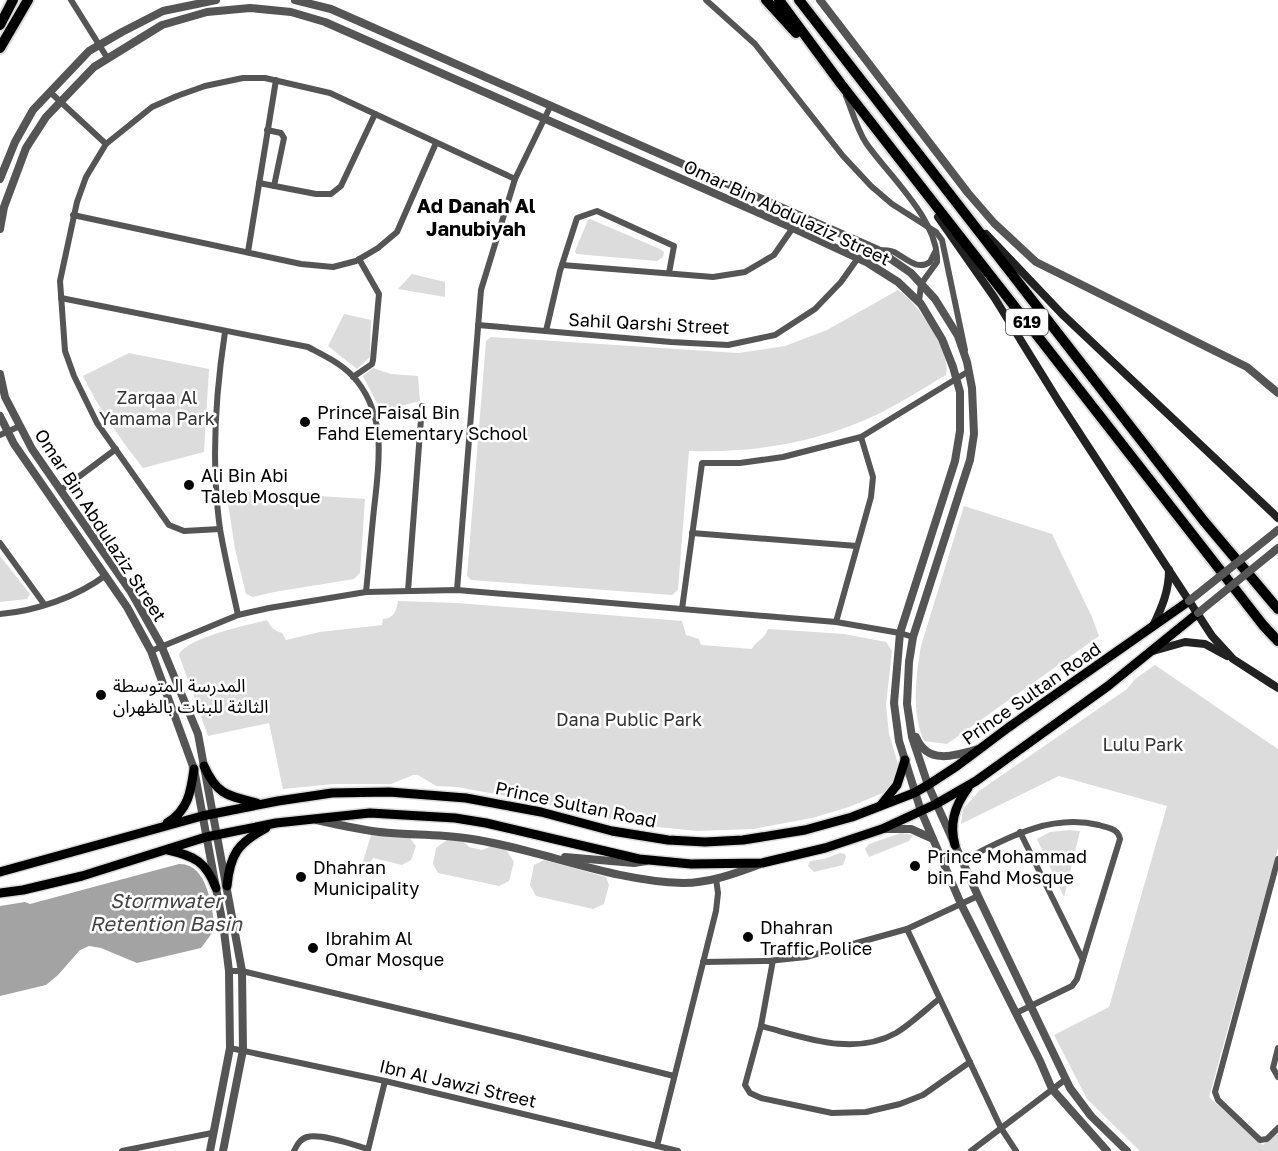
<svg xmlns="http://www.w3.org/2000/svg" width="1278" height="1151" font-family="'Golos Text','Noto Sans Arabic',sans-serif">
  <style>
    .green { fill: #dcdcdc }
    .water { fill: #a3a3a3 }
    .lines { fill: none; stroke-linecap: round; stroke-linejoin: round }
    .primary-casing { stroke: #dbdbdb; stroke-width: 12 }
    .motorway-casing { stroke: #dbdbdb; stroke-width: 14 }
    .minor { stroke: #555; stroke-width: 6 }
    .tertiary { stroke: #555; stroke-width: 8 }
    .secondary { stroke: #222; stroke-width: 8 }
    .primary { stroke: #000; stroke-width: 9 }
    .motorway { stroke: #000; stroke-width: 10 }
    .tertiary-bridge { stroke: #555; stroke-width: 8 }
    .poi-dot { fill: #000; stroke: #fff; stroke-width: 2 }
    .labels { text-anchor: middle; dominant-baseline: central; stroke-width: 5; stroke-linejoin: round; paint-order: stroke }
    .shield { fill: #fff; stroke: #4c4c4c; stroke-width: 1.5 }
    .shield-label { font-size: 16px; font-weight: bold; fill: #000 }
    .street-label { font-size: 18px; fill: #000; stroke: #fff }
    .park-label { font-size: 18px; fill: #333; stroke: #fff }
    .poi-label { font-size: 18px; fill: #000; stroke: #fff; text-anchor: start }
    .neighbourhood-label { font-size: 20px; font-weight: bold; fill: #000; stroke: #fff }
    .water-label { font-size: 20px; font-style: italic; fill: #444; stroke: #fff }
  </style>
  <rect width="100%" height="100%" fill="#fff"/>
  <g class="green">
    <path d="M590 219 660 249 664 252 663 257 657 261 576 254 575 251 588 220Z"/>
    <path d="M412 274 445 282V297L398 289Z"/>
    <path d="M898 290C917 302 952 352 946 375 920 390 893 408 865 420 809 444 750 453 689 451L678 590 672 595 471 580 467 576 486 341 491 337 738 353 785 346 827 330Z"/>
    <path d="M344 314 371 320 370 357 357 369 328 346Z"/>
    <path d="M129 353 209 369 204 452 143 468C120 439 99 409 83 376Z"/>
    <path d="M373 368 391 374 418 376 420 401 381 411 363 376Z"/>
    <path d="M226 490 365 499 360 573 354 579 274 592 253 597 246 594 235 549Z"/>
    <path d="M964 506 1052 534 1092 617 1099 636 947 744 924 741C911 713 916 675 921 646Z"/>
    <path d="M0 556 30 594 27 599 0 602Z"/>
    <path d="M398 601 457 603 682 621 686 635 699 639 701 645 752 649C756 641 764 640 768 629L844 634 886 642 892 651 886 705 889 734 898 764 895 779 885 792 849 807 812 818 753 829 697 831 629 824 538 802 457 787 436 786 418 775H413L391 784H334L283 789 269 723 208 736 179 655C185 638 249 625 267 620 271 627 274 631 282 633L286 640 320 632 382 625 383 619C394 618 396 612 398 601Z"/>
    <path d="M1155 665 1278 749V848L1209 1097 1263 1145 1278 1130V1151H1140L1087 1099 1054 1035 1109 1007 1167 806 1059 776 961 824 963 809 979 791 1127 689 1135 679Z"/>
    <path d="M1069 830 1080 831 1064 897 1037 839 1050 832Z"/>
    <path d="M901 833 913 835 909 841 869 857 865 849 869 844Z"/>
    <path d="M371 835 409 837 416 846 411 860 402 865 373 858 367 869 361 868Z"/>
    <path d="M448 839 462 840 469 847 482 850 492 846 505 848 514 862 509 881 499 886 438 873 433 864 436 848Z"/>
    <path d="M840 853 845 854 846 857 843 865 814 872 808 866 810 861 824 859Z"/>
    <path d="M544 860 606 877 609 885 604 904 593 909 536 896 530 885 534 865Z"/>
  </g>
  <path class="water" d="M179 864C208 863 212 908 215 929L201 948 137 963 101 948 89 946 80 950 58 975 46 985 0 996V906L25 902 30 904Z"/>
  <g class="lines">
    <g class="primary-casing">
      <g id="primary">
        <path d="M204 766C217 795 228 796 257 803"/>
        <path d="M881 805 897 785 905 760"/>
        <path d="M167 823C188 811 191 791 194 769"/>
        <path d="M955 845C949 824 955 805 968 788"/>
        <path d="M168 850C195 856 206 862 216 888"/>
        <path d="M0 872 202 816 278 801 332 793 389 792 466 798 541 812 612 831 668 840 705 842 743 840 805 830 852 817 914 793 928 785 957 766 1009 727 1189 601"/>
        <path d="M227 886C230 854 238 843 266 828"/>
        <path d="M0 893 23 890 82 876 206 837 276 823 370 813 455 818 486 823 639 859 691 864 762 863 825 848 882 829 936 804 976 781 1108 686 1198 613"/>
      </g>
    </g>
    <g class="motorway-casing">
      <g id="motorway">
        <path d="M766 0 796 33"/>
        <path d="M779 0 841 84 1263 625 1278 641"/>
        <path d="M799 0 1203 520 1278 609"/>
        <path d="M0 25 13 0"/>
        <path d="M0 48 28 0"/>
      </g>
    </g>
    <g class="minor">
      <path d="M71 0 108 59"/>
      <path d="M706 0 755 44 843 156 871 186 892 204 936 232 942 240 965 350"/>
      <path d="M50 92 106 144"/>
      <path d="M846 96C852 111 857 129 866 143 889 176 939 220 937 262L921 284 919 302"/>
      <path d="M267 130 281 133 284 138 274 186"/>
      <path d="M259 183 316 194H331L341 186 375 114"/>
      <path d="M73 215 301 264 333 267 356 261 378 248 397 232 436 143"/>
      <path d="M878 250C884 250 889 250 894 252 906 258 917 271 930 262L935 252"/>
      <path d="M248 252 276 80"/>
      <path d="M562 265 713 277 745 272 774 255 801 216"/>
      <path d="M61 298 308 347C325 356 345 365 357 381 387 419 379 464 374 509 371 537 369 564 366 592"/>
      <path d="M478 325 671 342 728 345 775 335 815 309 841 282 858 258"/>
      <path d="M546 331 560 271 577 218 597 211 674 246 669 273"/>
      <path d="M225 332C215 397 211 464 220 529 225 558 232 587 238 615"/>
      <path d="M353 377 372 364 373 360 379 294 359 259"/>
      <path d="M0 435 20 426"/>
      <path d="M61 490 116 449"/>
      <path d="M220 529 184 531 169 525 97 423 74 376 65 351 60 281 77 202 86 177 106 144 152 107 177 96 205 86 243 78H265L330 93 515 179"/>
      <path d="M692 533 857 546"/>
      <path d="M0 543 44 604"/>
      <path d="M457 590 481 290 515 179 551 105"/>
      <path d="M408 591 422 406"/>
      <path d="M682 609 702 463H740L783 457 861 437 969 371"/>
      <path d="M0 614C36 611 77 597 106 575"/>
      <path d="M836 622 871 497 873 477 861 437"/>
      <path d="M151 651 238 615 269 608 366 592 457 590 836 622 900 633 913 637"/>
      <path d="M1020 832 1083 960"/>
      <path d="M1278 859 1215 1092 1218 1100 1260 1140 1267 1139 1278 1128"/>
      <path d="M962 861C1005 839 1049 813 1099 825 1108 828 1118 828 1120 839L1077 979 1072 986 1016 1013"/>
      <path d="M907 929 1001 1128 1016 1151"/>
      <path d="M773 960 761 1026 745 1085 750 1093 761 1098 832 1113 866 1112 900 1104 923 1095 970 1062"/>
      <path d="M703 962 768 961 806 957 907 929 978 896"/>
      <path d="M229 971H242L518 1037 674 1076"/>
      <path d="M761 1026C804 1037 853 1057 896 1033 911 1024 925 1010 939 999"/>
      <path d="M230 1048 385 1081 678 1151"/>
      <path d="M1278 1048 1273 1068 1278 1077"/>
      <path d="M657 1146 716 911 718 893 716 879"/>
      <path d="M368 1150 385 1081"/>
      <path d="M122 1151 212 1133"/>
      <path d="M294 1151C297 1145 300 1139 307 1137 321 1133 354 1145 368 1149"/>
      <path d="M971 1151 1066 1079"/>
    </g>
    <g class="tertiary">
      <path d="M295 0 331 9 878 250 911 273 935 299 958 336 967 362 972 388 974 434 970 460 913 637 909 662 907 704 912 737 928 785 978 896 1070 1088 1091 1116 1127 1151"/>
      <path d="M820 0 968 193 994 223 1036 262 1247 367 1278 393"/>
      <path d="M0 179 15 142 33 110 89 51 122 32 163 11 216 0"/>
      <path d="M0 229 4 207 26 148 46 117 94 67 162 25 207 12 250 8 291 12 325 22 793 228 868 263 898 282 921 304 942 339 953 367 960 392V431L955 461 900 633 894 703 899 741 921 811 961 904 1040 1061 1052 1089 1107 1151"/>
      <path d="M0 374 5 397 32 449 131 592 161 645 198 734 242 971 243 1050 223 1151"/>
      <path d="M0 416 14 444 127 607 151 651 194 769 224 931 229 971 230 1048 210 1151"/>
      <path d="M916 737C927 765 955 756 978 749"/>
      <path d="M317 820C333 824 349 827 366 830 398 836 432 833 465 838 538 848 609 881 683 883 709 883 734 874 758 865"/>
      <path d="M882 829H911L931 838"/>
      <path d="M565 857 634 863 646 861"/>
    </g>
    <g class="secondary">
      <path d="M938 217 994 297 1059 402 1212 636 1233 659 1278 688"/>
      <path d="M986 234 1062 314 1278 518"/>
      <path d="M1153 626C1162 607 1169 591 1169 570"/>
      <path d="M1153 651 1185 642 1205 644 1227 656"/>
    </g>
    <use href="#primary" class="primary"/>
    <use href="#motorway" class="motorway"/>
    <g class="tertiary-bridge">
      <path d="M1189 601 1278 530"/>
      <path d="M1198 613 1278 548"/>
    </g>
  </g>
  <g class="poi-dot">
    <circle cx="305" cy="422" r="6"/>
    <circle cx="189" cy="485" r="6"/>
    <circle cx="101" cy="695" r="6"/>
    <circle cx="915" cy="866" r="6"/>
    <circle cx="301" cy="877" r="6"/>
    <circle cx="748" cy="937" r="6"/>
    <circle cx="313" cy="948" r="6"/>
  </g>
  <g class="labels">
    <rect class="shield" x="1006" y="309" width="42" height="26" rx="4.5"/>
    <g class="shield-label">
      <text x="1027" y="322">619</text>
    </g>
    <g class="street-label">
      <text transform="translate(787 212) rotate(25)">Omar Bin Abdulaziz Street</text>
      <text transform="translate(649 323) rotate(3)">Sahil Qarshi Street</text>
      <text transform="translate(101 525) rotate(57)">Omar Bin Abdulaziz Street</text>
      <text transform="translate(1031 693) rotate(-35)">Prince Sultan Road</text>
      <text transform="translate(576 804) rotate(12)">Prince Sultan Road</text>
      <text transform="translate(458 1083) rotate(13)">Ibn Al Jawzi Street</text>
    </g>
    <g class="park-label">
      <text x="157" y="397">Zarqaa Al<tspan x="157" dy="21">Yamama Park</tspan></text>
      <text x="629" y="719">Dana Public Park</text>
      <text x="1143" y="744">Lulu Park</text>
    </g>
    <g class="poi-label">
      <text x="317" y="412">Prince Faisal Bin<tspan x="317" dy="21">Fahd Elementary School</tspan></text>
      <text x="201" y="475">Ali Bin Abi<tspan x="201" dy="21">Taleb Mosque</tspan></text>
      <text x="113" y="685">المدرسة المتوسطة<tspan x="113" dy="21">الثالثة للبنات بالظهران</tspan></text>
      <text x="927" y="856">Prince Mohammad<tspan x="927" dy="21">bin Fahd Mosque</tspan></text>
      <text x="313" y="867">Dhahran<tspan x="313" dy="21">Municipality</tspan></text>
      <text x="760" y="927">Dhahran<tspan x="760" dy="21">Traffic Police</tspan></text>
      <text x="325" y="938">Ibrahim Al<tspan x="325" dy="21">Omar Mosque</tspan></text>
    </g>
    <g class="neighbourhood-label">
      <text x="476" y="205">Ad Danah Al<tspan x="476" dy="23">Janubiyah</tspan></text>
    </g>
    <g class="water-label">
      <text x="166" y="900">Stormwater<tspan x="166" dy="23">Retention Basin</tspan></text>
    </g>
  </g>
</svg>
